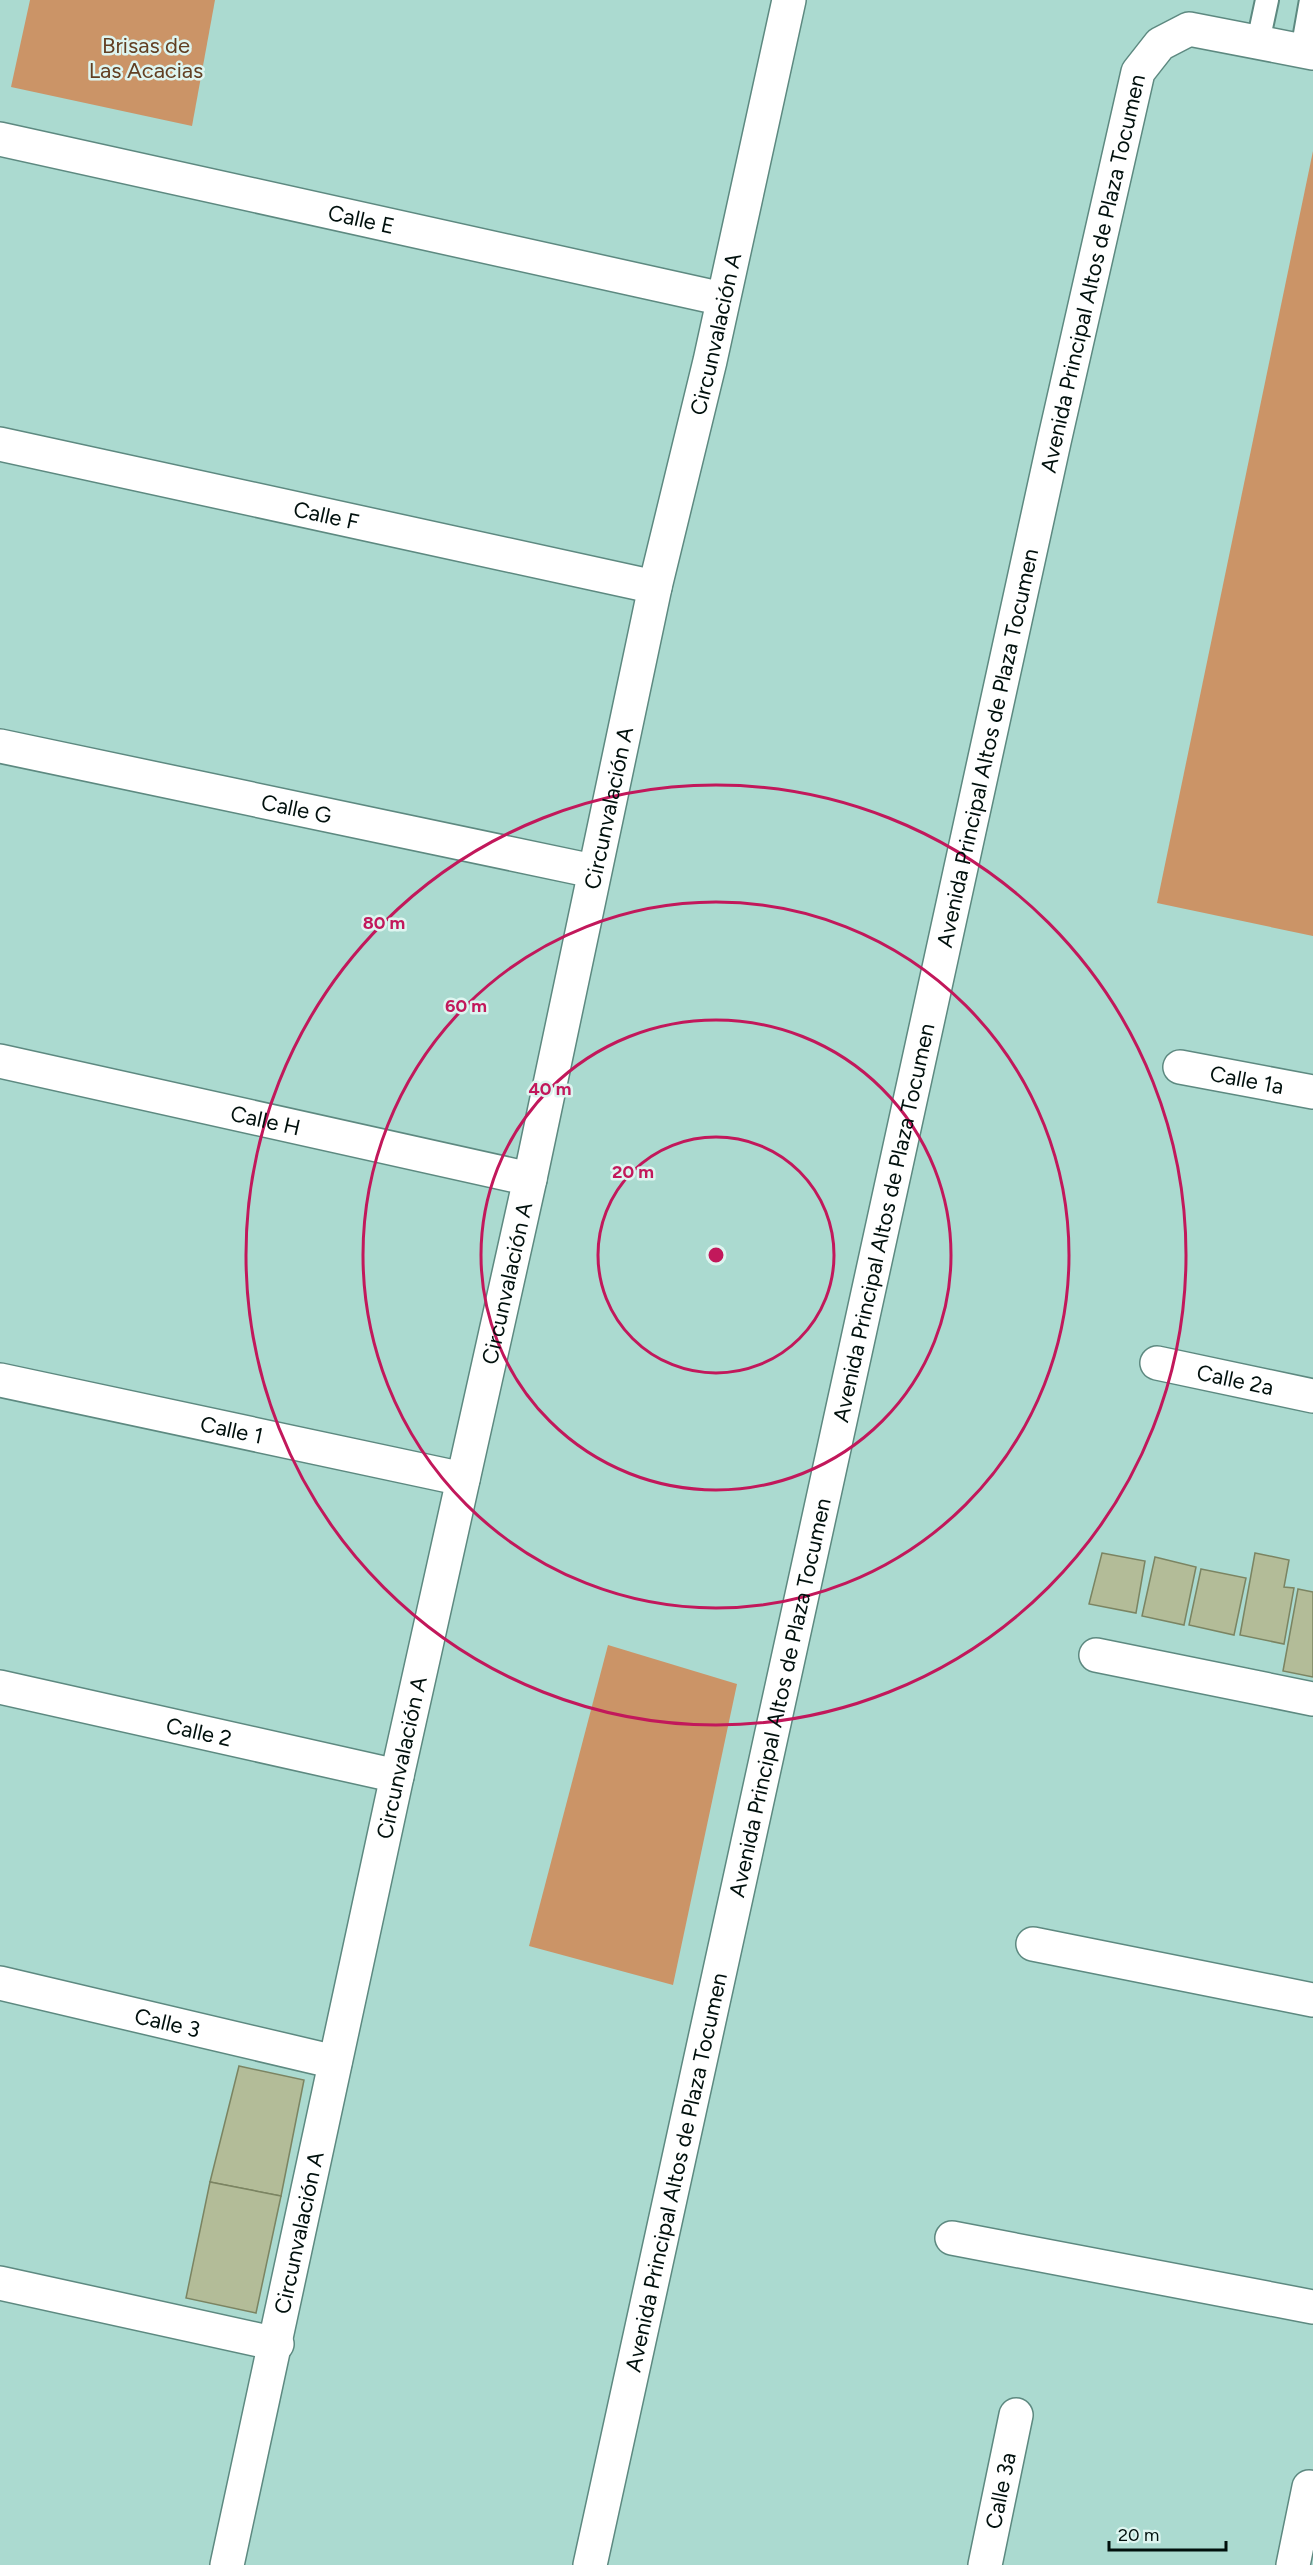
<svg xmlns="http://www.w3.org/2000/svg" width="1313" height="2565" font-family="Figtree,sans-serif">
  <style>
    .green { fill: #cb9467 }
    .building { fill: #b3bc98; stroke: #7b8462; stroke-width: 1.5 }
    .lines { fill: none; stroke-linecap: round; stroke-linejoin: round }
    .lane-casing { stroke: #5d8980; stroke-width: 26 }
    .street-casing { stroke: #5d8980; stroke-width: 36 }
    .lane { stroke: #fff; stroke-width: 22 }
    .street { stroke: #fff; stroke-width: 33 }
    .ring { fill: none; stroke: #c2185b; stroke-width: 3 }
    .labels { text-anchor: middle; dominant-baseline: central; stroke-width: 5; stroke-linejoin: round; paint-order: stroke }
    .park-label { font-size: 22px; fill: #623f22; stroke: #def5f0 }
    .street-label { font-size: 22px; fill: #01100d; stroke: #def5f0 }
    .centre { fill: #c2185b; stroke: #def5f0; stroke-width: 3 }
    .ring-label { font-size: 18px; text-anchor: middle; font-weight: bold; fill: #c2185b; stroke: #def5f0; stroke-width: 5; stroke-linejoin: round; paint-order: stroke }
  </style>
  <rect width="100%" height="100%" fill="#abdad0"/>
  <g class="green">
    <path d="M30 0H215L192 126 11 87Z"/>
    <path d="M1313 151V936L1157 903Z"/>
    <path d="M608 1645 737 1684 673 1985 529 1946Z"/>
  </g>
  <g class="building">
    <path d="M1102 1553 1145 1561 1136 1613 1089 1604Z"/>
    <path d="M1255 1553 1289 1560 1284 1587 1294 1588 1284 1644 1240 1635Z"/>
    <path d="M1155 1557 1196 1567 1184 1625 1142 1616Z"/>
    <path d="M1201 1569 1246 1578 1234 1635 1189 1625Z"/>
    <path d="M1298 1589 1313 1592V1677L1283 1671Z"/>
    <path d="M239 2066 304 2080 281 2196 210 2182Z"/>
    <path d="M210 2182 281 2196 256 2313 186 2298Z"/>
  </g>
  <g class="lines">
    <g class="lane-casing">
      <g id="lane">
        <path d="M1258 42 1267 0"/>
        <path d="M1302 51 1311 0"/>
      </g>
    </g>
    <g class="street-casing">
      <g id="street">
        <path id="s1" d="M0 139 723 299"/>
        <path id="s2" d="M0 444 655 587"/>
        <path id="s3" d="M0 746 593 871"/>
        <path id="s4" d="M0 1061 530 1179"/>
        <path id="s5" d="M1180 1067 1313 1092"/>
        <path id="s6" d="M1157 1363 1313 1396"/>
        <path id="s7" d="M0 1380 463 1479"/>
        <path d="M1096 1655 1313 1699"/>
        <path id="s8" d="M0 1687 397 1776"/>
        <path d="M1033 1944 1313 2000"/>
        <path id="s9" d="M0 1983 335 2062"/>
        <path d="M952 2238 1313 2307"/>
        <path d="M0 2283 277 2344"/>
        <path id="s10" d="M227 2565 397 1776 530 1179 655 587 710 361 789 0"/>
        <path id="s11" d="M590 2565 1054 442 1138 72 1160 44 1189 29 1313 53"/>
        <path id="s12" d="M985 2565 1016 2415"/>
        <path d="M1293 2565 1309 2487"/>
      </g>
    </g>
    <use href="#lane" class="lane"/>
    <use href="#street" class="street"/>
  </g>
  <g class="ring">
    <circle cx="716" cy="1255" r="118"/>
    <circle cx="716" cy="1255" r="235"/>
    <circle cx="716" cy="1255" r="353"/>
    <circle cx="716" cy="1255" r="470"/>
  </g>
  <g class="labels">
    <g class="park-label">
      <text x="146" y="45">Brisas de<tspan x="146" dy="25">Las Acacias</tspan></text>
    </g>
    <g class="street-label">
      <text stroke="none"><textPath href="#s1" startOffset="370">Calle E</textPath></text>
      <text stroke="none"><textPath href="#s11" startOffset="2346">Avenida Principal Altos de Plaza Tocumen</textPath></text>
      <text stroke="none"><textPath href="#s10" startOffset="2284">Circunvalación A</textPath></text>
      <text stroke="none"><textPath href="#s2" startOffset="334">Calle F</textPath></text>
      <text stroke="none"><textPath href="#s11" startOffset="1860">Avenida Principal Altos de Plaza Tocumen</textPath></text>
      <text stroke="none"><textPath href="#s10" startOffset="1798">Circunvalación A</textPath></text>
      <text stroke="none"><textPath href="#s3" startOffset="303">Calle G</textPath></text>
      <text stroke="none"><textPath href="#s5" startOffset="68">Calle 1a</textPath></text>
      <text stroke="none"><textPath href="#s4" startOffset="272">Calle H</textPath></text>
      <text stroke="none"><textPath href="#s11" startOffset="1374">Avenida Principal Altos de Plaza Tocumen</textPath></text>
      <text stroke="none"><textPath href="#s10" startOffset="1312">Circunvalación A</textPath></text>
      <text stroke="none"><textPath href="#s6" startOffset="80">Calle 2a</textPath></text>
      <text stroke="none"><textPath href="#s7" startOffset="237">Calle 1</textPath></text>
      <text stroke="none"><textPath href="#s11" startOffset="888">Avenida Principal Altos de Plaza Tocumen</textPath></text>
      <text stroke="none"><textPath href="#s8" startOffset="204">Calle 2</textPath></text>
      <text stroke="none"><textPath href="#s10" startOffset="826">Circunvalación A</textPath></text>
      <text stroke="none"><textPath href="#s9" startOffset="172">Calle 3</textPath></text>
      <text stroke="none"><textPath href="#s11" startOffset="402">Avenida Principal Altos de Plaza Tocumen</textPath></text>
      <text stroke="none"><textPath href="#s10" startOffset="340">Circunvalación A</textPath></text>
      <text stroke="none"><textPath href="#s12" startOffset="76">Calle 3a</textPath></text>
    </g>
  </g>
  <circle cx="716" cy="1255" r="9" class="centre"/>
  <g class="ring-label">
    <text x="384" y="929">80 m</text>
    <text x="466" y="1012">60 m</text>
    <text x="550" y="1095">40 m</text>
    <text x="633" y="1178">20 m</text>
  </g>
  <path d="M1109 2541v9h117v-9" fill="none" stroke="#01100d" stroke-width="3"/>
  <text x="1118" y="2541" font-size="18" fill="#01100d" stroke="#def5f0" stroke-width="4.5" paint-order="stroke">20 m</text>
</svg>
